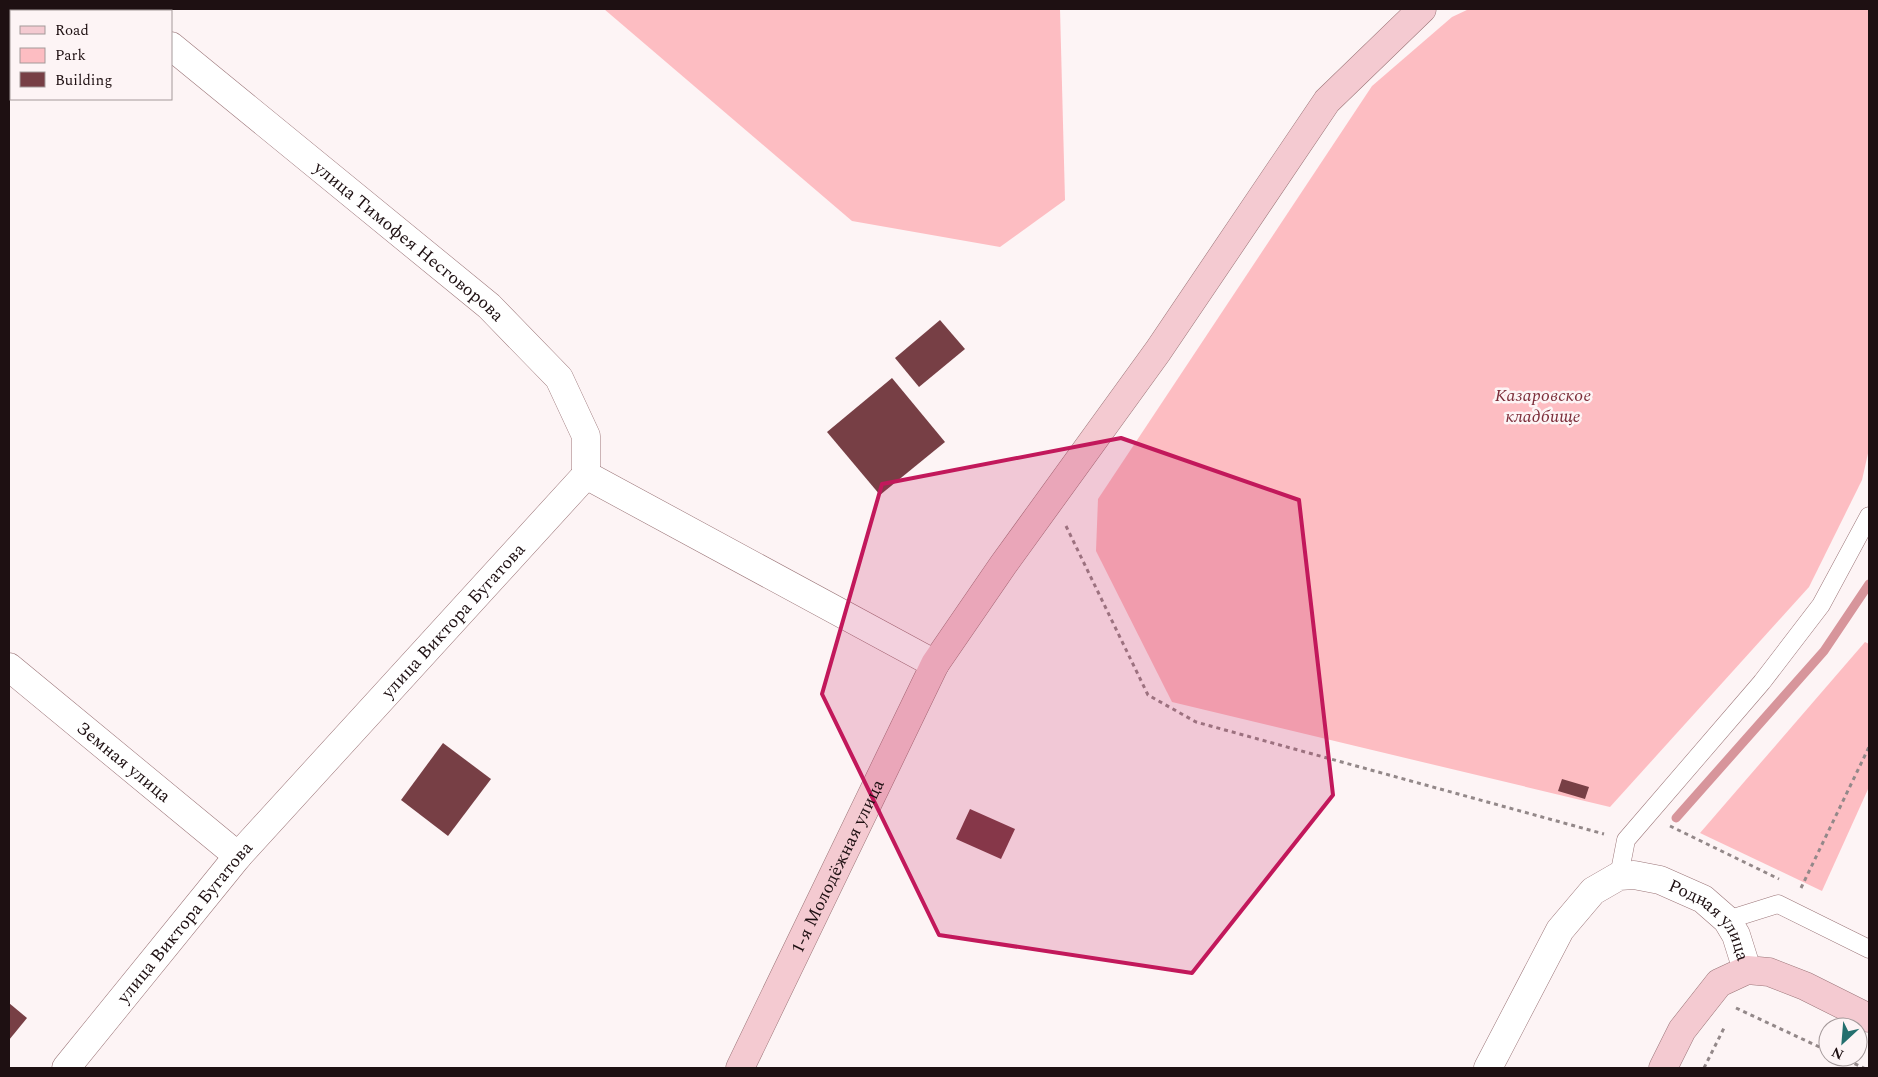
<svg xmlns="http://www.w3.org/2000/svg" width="1878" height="1077" font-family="Spectral,serif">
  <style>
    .green { fill: #fdbdc2 }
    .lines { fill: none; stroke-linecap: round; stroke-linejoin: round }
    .stream { stroke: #d7959b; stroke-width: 9 }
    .building { fill: #773f45 }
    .lane-casing { stroke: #9b7578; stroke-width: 19 }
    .street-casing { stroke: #9b7578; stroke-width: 29 }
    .secondary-casing { stroke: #9b7578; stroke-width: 29 }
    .path { stroke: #938889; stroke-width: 3; stroke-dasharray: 4 4; stroke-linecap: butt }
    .lane { stroke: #fff; stroke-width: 18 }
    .street { stroke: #fff; stroke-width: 28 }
    .secondary { stroke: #f4cad1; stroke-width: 28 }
    .marked { fill: #c2185b; fill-opacity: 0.2; stroke: #c2185b; stroke-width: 4; stroke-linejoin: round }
    .labels { text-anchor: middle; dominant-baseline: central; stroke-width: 5; stroke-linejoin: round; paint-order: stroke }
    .street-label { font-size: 18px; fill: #1e1012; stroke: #fdf4f5 }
    .park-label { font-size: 18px; font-style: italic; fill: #7c2e3a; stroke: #fdf4f5 }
  </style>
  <rect width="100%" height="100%" fill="#fdf4f5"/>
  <g class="green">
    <path d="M604 9H1060L1065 200 1000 247 852 221Z"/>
    <path d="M1469 9H1869V449L1862 480 1809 587 1610 807 1172 702 1096 551 1098 499 1372 86 1452 17Z"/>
    <path d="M1865 642 1869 644V787L1822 891 1700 833Z"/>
  </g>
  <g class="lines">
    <path class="stream" d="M1676 818 1824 651 1869 584"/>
  </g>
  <g class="building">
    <path d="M940 320 965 349 919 387 895 358Z"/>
    <path d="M892 378 945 442 880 495 827 432Z"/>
    <path d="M443 743 491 779 448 836 401 800Z"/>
    <path d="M1562 779 1589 787 1585 799 1558 791Z"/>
    <path d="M970 809 1015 829 1001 859 956 839Z"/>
    <path d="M9 1003 27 1018 9 1040Z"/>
  </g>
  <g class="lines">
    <g class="lane-casing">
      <g id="lane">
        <path d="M1619 876 1626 840 1762 682 1821 605 1869 516"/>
        <path d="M1727 920 1778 904 1869 949"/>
      </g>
    </g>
    <g class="street-casing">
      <g id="street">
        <path d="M125 9 129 11"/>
        <path id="s1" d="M171 46 489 306 559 378 586 436V475"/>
        <path d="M586 475 935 664"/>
        <path id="s2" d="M9 667 238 856"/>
        <path id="s3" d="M66 1068 238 856 586 475"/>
        <path id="s4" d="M1488 1068 1560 930 1593 891 1619 876 1634 875 1660 880 1703 899 1727 920 1736 935 1747 970"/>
      </g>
    </g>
    <g class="secondary-casing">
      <g id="secondary">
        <path id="s5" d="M740 1068 935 664 1003 565 1158 351 1327 101 1422 9"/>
        <path d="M1663 1068 1682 1030 1719 983 1747 970 1769 972 1805 986 1869 1018"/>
      </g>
    </g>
    <g class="path">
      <path d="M1066 526 1148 695 1196 722 1604 834"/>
      <path d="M1670 826 1779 879"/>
      <path d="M1801 888 1869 747"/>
      <path d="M1736 1008 1828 1051"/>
      <path d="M1840 1057 1864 1068"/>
      <path d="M1704 1068 1725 1026"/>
    </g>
    <use href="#lane" class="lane"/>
    <use href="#street" class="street"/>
    <use href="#secondary" class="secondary"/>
  </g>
  <path class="marked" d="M1121 438 1299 500 1333 795 1192 973 939 935 822 694 882 484Z"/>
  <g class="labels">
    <g class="street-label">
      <text stroke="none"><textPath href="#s1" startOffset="308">улица Тимофея Несговорова</textPath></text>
      <text stroke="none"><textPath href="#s3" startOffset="592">улица Виктора Бугатова</textPath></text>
      <text stroke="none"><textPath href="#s2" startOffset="149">Земная улица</textPath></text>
      <text stroke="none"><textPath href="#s5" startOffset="224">1-я Молодёжная улица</textPath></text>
      <text stroke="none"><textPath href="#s3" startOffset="188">улица Виктора Бугатова</textPath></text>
      <text stroke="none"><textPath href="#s4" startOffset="345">Родная улица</textPath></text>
    </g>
    <g class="park-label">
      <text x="1543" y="395">Казаровское<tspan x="1543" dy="21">кладбище</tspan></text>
    </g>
  </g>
  <rect width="1878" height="1077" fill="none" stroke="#1e1012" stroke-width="20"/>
  <rect x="10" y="10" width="162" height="90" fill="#fdf4f5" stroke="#a4999a"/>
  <rect x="20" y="26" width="25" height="8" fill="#f4cad1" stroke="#a4999a"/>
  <text x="55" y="35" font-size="15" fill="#1e1012">Road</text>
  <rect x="20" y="48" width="25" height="15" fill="#fdbdc2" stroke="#a4999a"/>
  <text x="55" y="60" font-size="15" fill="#1e1012">Park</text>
  <rect x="20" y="72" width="25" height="15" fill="#773f45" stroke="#a4999a"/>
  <text x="55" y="85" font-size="15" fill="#1e1012">Building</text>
  <g transform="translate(1843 1042) rotate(206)"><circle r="24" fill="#fdf4f5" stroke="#a4999a"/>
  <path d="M0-4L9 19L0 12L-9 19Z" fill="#246f6e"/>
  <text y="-8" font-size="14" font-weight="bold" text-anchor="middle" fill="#1e1012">N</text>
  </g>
</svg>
